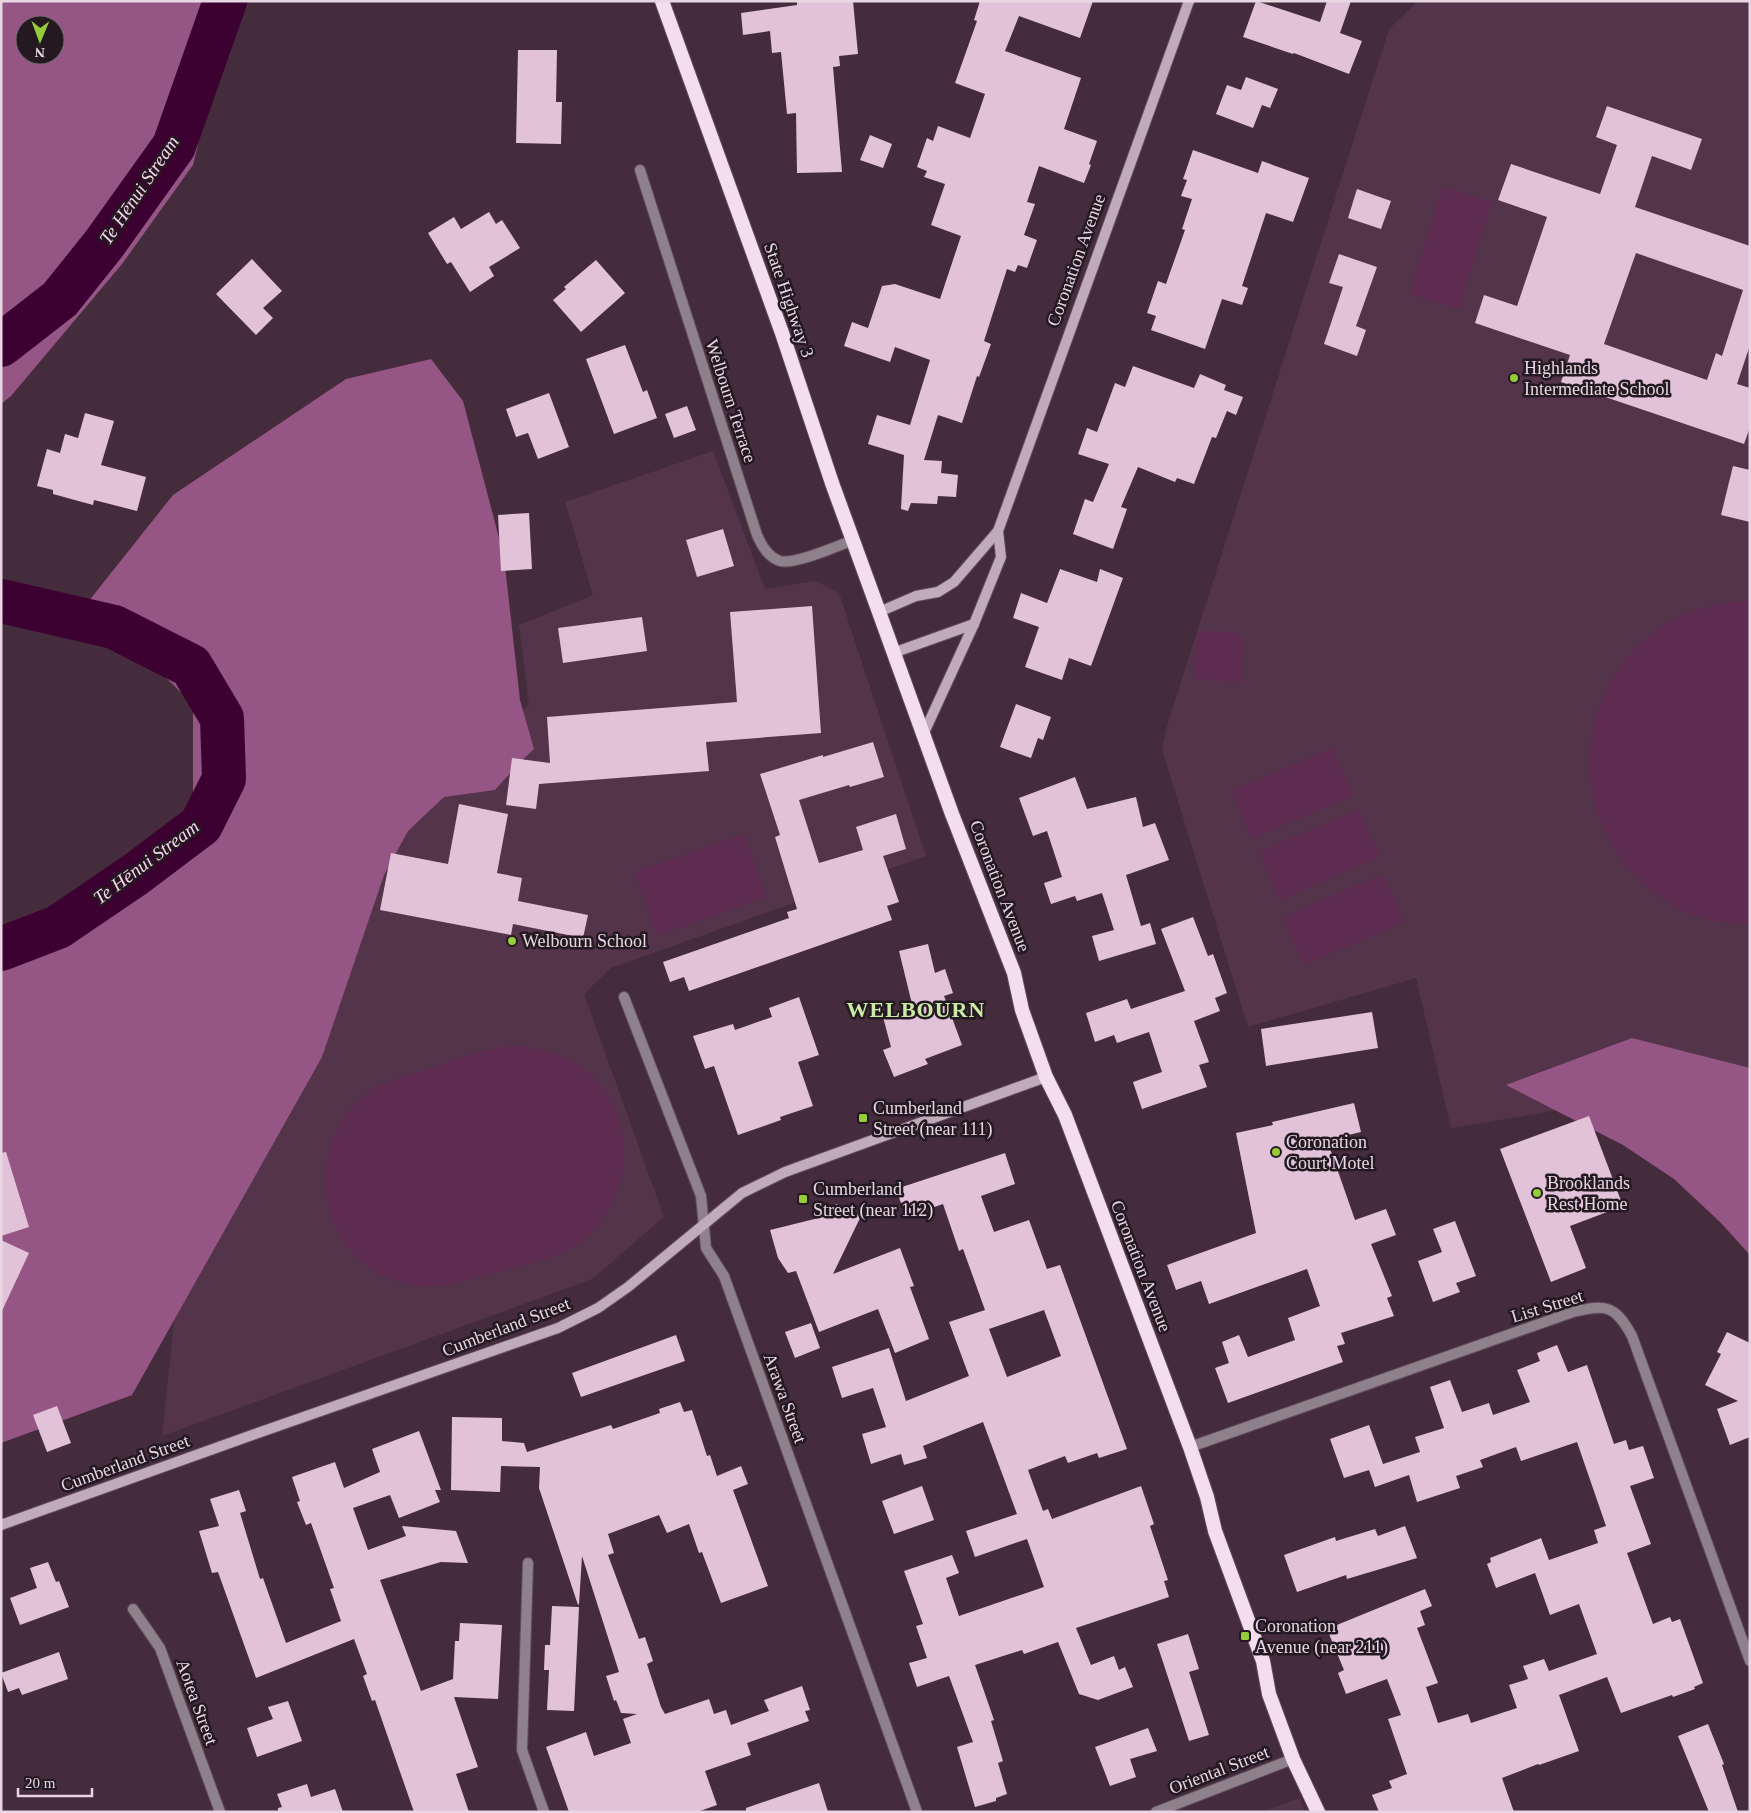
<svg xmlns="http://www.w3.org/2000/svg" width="1751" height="1813" font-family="'Times New Roman',serif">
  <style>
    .built { fill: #53344a }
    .green { fill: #5e2c51 }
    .forest { fill: #965685; fill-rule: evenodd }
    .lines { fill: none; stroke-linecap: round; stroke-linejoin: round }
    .river { stroke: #3c0131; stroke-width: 44 }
    .building { fill: #e2c2d8; fill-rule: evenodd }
    .minor-casing { stroke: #624b5b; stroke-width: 12 }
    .secondary-casing { stroke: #624b5b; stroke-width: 12 }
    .trunk-casing { stroke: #624b5b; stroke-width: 16 }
    .minor { stroke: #8e818a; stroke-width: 10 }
    .secondary { stroke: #c0abb9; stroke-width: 10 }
    .trunk { stroke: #f2deec; stroke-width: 14 }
    .poi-dot { fill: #95cc3a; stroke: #241920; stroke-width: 2 }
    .labels { text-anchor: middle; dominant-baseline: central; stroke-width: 5; stroke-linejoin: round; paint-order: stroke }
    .street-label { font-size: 18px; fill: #e8d7e2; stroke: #241920 }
    .poi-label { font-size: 18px; fill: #e8d7e2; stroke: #241920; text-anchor: start }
    .water-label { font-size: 19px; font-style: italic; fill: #fad4ee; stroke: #241920 }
    .district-label { font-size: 22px; font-weight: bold; letter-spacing: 1px; fill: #caeba3; stroke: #241920 }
  </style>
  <rect width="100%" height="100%" fill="#452c3d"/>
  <g class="built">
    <path d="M1418 1H1750V1099L1637 1097 1451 1128 1416 978 1248 1027 1162 750 1167 726 1389 29Z"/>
    <path d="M713 451 765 589 816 581 839 593 926 856 611 968 584 994 664 1217 592 1279 162 1436 185 1217 437 776 529 705 519 625 593 595 565 502Z"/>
    <path d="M1300 1798 1305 1812H1261Z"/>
  </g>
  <g class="green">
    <path d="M1443 186 1492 202 1459 309 1409 294Z"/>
    <path d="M1750 600V925H1749C1732 923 1714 922 1697 916 1660 903 1629 875 1610 842 1565 762 1597 656 1680 616 1703 606 1725 602 1750 600Z"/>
    <path d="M1197 631 1236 632 1244 640 1241 682 1195 679Z"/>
    <path d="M1332 748 1353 796 1252 839 1231 791Z"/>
    <path d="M1359 809 1380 857 1279 900 1259 852Z"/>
    <path d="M744 834 767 897 657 936 634 872Z"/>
    <path d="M1383 874 1404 922 1304 965 1283 917Z"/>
    <path d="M520 1046C540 1049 559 1053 577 1064 639 1103 639 1197 582 1241 557 1260 523 1265 494 1273 465 1280 440 1291 410 1285 323 1267 297 1160 359 1100 363 1095 370 1090 376 1087 388 1080 404 1077 416 1073 443 1064 471 1052 499 1048 506 1046 513 1047 520 1046Z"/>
  </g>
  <g class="forest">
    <path d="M1 1H234L193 165 122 264 11 396 1 404ZM25 25H55V55H25Z"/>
    <path d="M431 359 463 401 504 557 520 700 534 749 520 762 495 790 444 797 408 831 384 875 322 1057 132 1395 1 1443V946L73 909 154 849 193 802V704L88 602 173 495 346 379Z"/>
    <path d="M1632 1038 1750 1068V1255L1720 1222 1674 1179 1623 1145 1506 1085Z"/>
  </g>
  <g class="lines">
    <g class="river">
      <path d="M1 345 60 299 104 244 174 146 225 1"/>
      <path d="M1 601 114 627 191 666 222 718 224 779 201 825 136 874 58 927 1 949"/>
    </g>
  </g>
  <g class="building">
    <path d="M797 1H853L858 54 839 56 840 66 833 67 842 172 797 173 796 113 787 114 781 52 772 53 770 31 743 35 741 13 797 5Z"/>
    <path d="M980 1H1093L1080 38 1019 16 1005 51 1081 78 1064 129 1097 141 1089 164 1091 165 1084 183 1039 166 1027 202 1035 204 1024 235 1037 240 1027 268 1018 265 1015 272 1007 269 984 341 991 344 979 377 977 376 962 423 938 415 924 460 942 461 941 473 958 475 956 497 938 496 937 504 911 503 908 511 901 509 904 455 868 444 877 415 910 425 930 360 895 347 890 362 844 346 852 322 868 328 882 286 895 284 940 299 961 236 931 225 945 184 924 177 927 171 917 167 927 138 933 141 938 126 970 138 985 94 955 83 977 21 974 20Z"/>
    <path d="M1256 1 1320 22 1327 1H1351L1340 33 1362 41 1349 74 1294 53 1293 54 1243 37Z"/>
    <path d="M518 50H557L556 102H562L561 144 516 143Z"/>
    <path d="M1246 77 1278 89 1270 108 1262 105 1253 128 1216 114 1227 85 1241 90Z"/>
    <path d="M1607 106 1702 139 1691 170 1652 156 1635 207 1750 246V345L1737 384 1750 388V427L1744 444 1561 382 1570 355 1475 323 1484 295 1517 306 1547 217 1498 200 1511 164 1600 194 1617 145 1596 137ZM1636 253 1743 290 1722 356 1716 353 1707 380 1604 344Z"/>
    <path d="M870 135 892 144 883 168 860 160Z"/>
    <path d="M1193 150 1258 173 1262 161 1309 178 1293 222 1266 213 1242 286 1248 288 1242 305 1222 299 1205 349 1151 330 1156 316 1147 313 1158 281 1166 284 1185 230 1182 229 1192 199 1181 196 1187 180 1183 179Z"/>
    <path d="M1357 189 1391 201 1381 229 1348 218Z"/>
    <path d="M489 212 496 224 502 220 520 248 489 267 494 276 470 292 451 262 447 264 428 233 454 217 461 229Z"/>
    <path d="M1339 254 1377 267 1356 326 1366 330 1357 356 1324 344 1343 287 1329 283Z"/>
    <path d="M252 259 282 291 263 308 273 318 256 335 216 294Z"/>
    <path d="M596 260 625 293 581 332 553 300 566 289 564 287Z"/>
    <path d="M625 345 643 392 647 390 657 418 614 434 586 359Z"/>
    <path d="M1133 366 1194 388 1200 374 1226 385 1224 390 1243 397 1236 415 1227 411 1216 438 1212 437 1194 484 1177 478 1175 482 1138 467 1121 507 1127 509 1113 549 1073 534 1085 499 1093 502 1109 464 1078 454 1087 428 1097 432 1115 383 1125 387Z"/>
    <path d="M549 393 569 447 538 459 528 433 516 437 506 409Z"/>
    <path d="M687 406 696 430 674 438 665 414Z"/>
    <path d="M85 413 114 421 101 465 146 477 137 511 94 500 93 505 53 494V490L37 486 47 449 60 453 65 434 78 438Z"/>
    <path d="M1733 466 1750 470V522L1721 515Z"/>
    <path d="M529 513 532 569 501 571 498 515Z"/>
    <path d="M723 529 734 566 697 577 686 540Z"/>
    <path d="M1060 569 1097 582 1100 569 1123 578 1091 666 1069 658 1062 680 1025 667 1039 627 1013 618 1021 593 1047 603Z"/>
    <path d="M812 606 821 733 706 742 709 771 539 784 536 809 506 805 512 758 550 763 547 717 737 702 730 612Z"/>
    <path d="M642 617 647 651 563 663 558 628Z"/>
    <path d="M1016 704 1051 717 1043 740 1038 738 1031 758 1000 747Z"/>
    <path d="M873 742 884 777 850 787 849 785 799 800 819 863 863 850 856 827 896 814 906 849 883 856 899 902 887 906 892 920 689 991 684 977 670 982 663 962 789 918 787 912 797 909 775 837 780 835 760 774 823 755V757Z"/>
    <path d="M1075 777 1087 809 1136 797 1143 827 1155 823 1169 860 1126 875 1141 926 1150 923 1156 944 1099 961 1092 936 1114 930 1102 893 1077 901 1075 896 1051 904 1044 883 1062 877 1047 831 1033 836 1019 798Z"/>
    <path d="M459 804 508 814 497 873 522 878 518 901 588 915 583 938 513 924 511 935 380 910 391 853 448 864Z"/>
    <path d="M1193 917 1208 956 1213 954 1227 993 1215 998 1220 1011 1194 1021 1209 1062 1199 1065 1207 1087 1142 1109 1133 1082 1162 1072 1149 1032 1117 1043 1114 1035 1095 1042 1086 1013 1127 999 1131 1009 1185 991 1161 929Z"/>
    <path d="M928 944 935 973 945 969 953 993 944 996 962 1045 925 1059 928 1064 894 1077 883 1050 891 1047 883 1017 913 1008 899 951Z"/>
    <path d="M799 997 819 1055 798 1062 813 1106 780 1117 781 1120 738 1135 714 1066 705 1069 693 1036 733 1024 735 1030 772 1017 769 1008Z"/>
    <path d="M1372 1012 1378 1048 1266 1066 1261 1029Z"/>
    <path d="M1354 1103 1361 1132 1327 1140 1355 1220 1386 1209 1396 1235 1371 1244 1392 1296 1387 1298 1394 1316 1341 1333 1345 1344 1337 1346 1343 1362 1228 1403 1215 1368 1229 1363 1222 1342 1239 1335 1248 1357 1295 1340 1288 1318 1320 1306 1307 1269 1209 1304 1201 1281 1176 1290 1167 1265 1256 1233 1236 1133 1273 1125 1272 1122Z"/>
    <path d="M1589 1116 1623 1206 1570 1226 1586 1268 1551 1282 1500 1149Z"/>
    <path d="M6 1152 29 1227 1 1236V1153Z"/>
    <path d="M1005 1153 1015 1184 981 1196 994 1232 1029 1220 1047 1269 1060 1265 1127 1449 1099 1458 1097 1453 1068 1463 1065 1456 1028 1470 1043 1511 1048 1509 1052 1519 1141 1486 1154 1524 1150 1526 1168 1580 1164 1581 1169 1597 1076 1628 1091 1665 1114 1656 1119 1670 1125 1667 1133 1687 1098 1700 1079 1694 1058 1642 1024 1654 1022 1650 975 1665 994 1720 991 1721 1003 1761 998 1763 1007 1794 996 1798V1801L975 1807 957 1747 973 1742 949 1676 917 1687 909 1663 927 1658 916 1626 923 1624 904 1571 952 1555 959 1573 946 1578 959 1616 1044 1587 1027 1539 975 1557 966 1531 1017 1514 983 1422 923 1446 927 1458 904 1465 901 1454 871 1464 862 1434 886 1427 873 1388 842 1398 832 1367 889 1348 906 1401 969 1376 949 1322 985 1310 963 1249 959 1251 943 1204 906 1217 896 1189ZM1044 1310 1061 1356 1007 1377 989 1329Z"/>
    <path d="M836 1204 861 1216 833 1274 900 1248 914 1286 910 1287 929 1339 895 1353 878 1309 819 1332 796 1271 788 1273 778 1258 770 1230 831 1215Z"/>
    <path d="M1455 1221 1476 1276 1456 1283 1460 1292 1433 1302 1418 1261 1442 1252 1433 1229Z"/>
    <path d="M1 1240 29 1253 1 1313Z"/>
    <path d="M811 1323 820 1348 795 1358 785 1332Z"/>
    <path d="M1727 1332 1750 1343V1437L1730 1445 1717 1409 1738 1401 1705 1385 1721 1354 1717 1352Z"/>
    <path d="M676 1335 685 1361 581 1397 572 1373Z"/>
    <path d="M1557 1345 1568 1372 1587 1365 1614 1444 1626 1440 1629 1450 1643 1446 1654 1478 1630 1486 1651 1544 1627 1553 1653 1624 1670 1617 1672 1622 1680 1619 1703 1683 1694 1687 1695 1689 1673 1697 1672 1695 1621 1713 1607 1677 1559 1695 1579 1751 1539 1765 1538 1764 1502 1778 1514 1812H1379L1372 1795 1392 1788 1389 1781 1407 1774 1388 1719 1401 1715 1387 1679 1346 1694 1338 1673 1344 1670 1327 1629 1425 1589 1432 1606 1420 1611 1425 1625 1417 1628 1438 1683 1426 1687 1438 1723 1468 1714 1471 1723 1517 1708 1509 1685 1528 1679 1523 1666 1544 1659 1549 1671 1597 1654 1579 1604 1550 1615 1535 1573 1496 1588 1487 1564 1491 1562 1490 1558 1541 1538 1549 1560 1598 1543 1594 1530 1606 1526 1577 1442 1521 1461 1516 1447 1480 1460 1483 1467 1456 1476 1460 1488 1417 1502 1409 1475 1375 1487 1369 1470 1344 1478 1330 1439 1369 1425 1383 1464 1420 1452 1415 1437 1444 1428 1430 1387 1450 1380 1462 1412 1489 1403 1493 1415 1530 1402 1517 1370 1540 1361 1537 1353Z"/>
    <path d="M680 1402 684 1412 692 1410 707 1456 710 1455 717 1476 741 1466 748 1484 733 1490 768 1586 721 1603 702 1552 699 1553 689 1524 667 1533 659 1515 608 1534 614 1553 608 1555 639 1639 645 1637 653 1661 647 1664 661 1707 665 1714 709 1699 714 1714 726 1710 731 1725 769 1711 764 1700 802 1686 810 1710 805 1711 809 1721 747 1743 751 1755 705 1771 717 1805 697 1812H569L546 1747 586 1732 594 1756 631 1743 623 1719 637 1714 621 1713 616 1700 614 1701 606 1676 619 1672 582 1556 579 1604 578 1605 539 1488 540 1467 501 1466 500 1492 451 1490 452 1417 502 1418V1441L524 1443 527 1452 611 1425 613 1429 660 1413 659 1409Z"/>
    <path d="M57 1406 71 1443 47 1452 33 1415Z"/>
    <path d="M419 1431 441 1490H435L440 1502 399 1518 390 1495 353 1508 368 1550 406 1536 402 1526 456 1531 468 1563 441 1562 380 1580 421 1691 453 1679 455 1641H459L460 1623 502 1625 498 1699 454 1697 478 1767 456 1774 469 1812H414L375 1700 372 1701 363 1676 367 1674 354 1639 256 1678 218 1572 212 1573 199 1531 219 1526 210 1499 239 1490 246 1511 240 1513 260 1579 263 1578 286 1643 341 1621 330 1589 334 1588 311 1523 306 1525 297 1502 300 1501 292 1477 335 1462 344 1488 380 1472 372 1449Z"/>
    <path d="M922 1486 934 1520 894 1534 882 1501Z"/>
    <path d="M1405 1526 1417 1558 1347 1579 1346 1575 1297 1592 1284 1555 1335 1537 1336 1541 1375 1529 1378 1536Z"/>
    <path d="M48 1562 56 1582 59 1581 69 1607 20 1625 10 1598 37 1588 30 1568Z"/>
    <path d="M552 1606 579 1607 574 1711 547 1710 549 1670H544L545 1645H550Z"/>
    <path d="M1188 1634 1199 1669 1189 1672 1209 1735 1189 1741 1157 1644Z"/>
    <path d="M59 1652 68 1679 22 1695 19 1688 8 1692 1 1673Z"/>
    <path d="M288 1701 302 1741 257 1757 247 1728 273 1719 268 1707Z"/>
    <path d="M1708 1724 1724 1764 1722 1765 1738 1812H1709L1678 1736Z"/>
    <path d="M1148 1728 1157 1751 1130 1759 1136 1777 1110 1786 1095 1747Z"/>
    <path d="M819 1783 828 1812H746V1808Z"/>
    <path d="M307 1784 311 1797 335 1789 343 1812H278V1808L282 1807 277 1794Z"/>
  </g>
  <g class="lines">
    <g class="minor-casing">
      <g id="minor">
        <path d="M640 170 757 535C762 546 768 557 780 561 794 565 838 546 853 540"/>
        <path d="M624 997 701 1196 706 1248 724 1276 917 1812"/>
        <path d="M1190 1447 1573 1312C1606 1304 1615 1305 1632 1336L1750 1661"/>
        <path d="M528 1563 522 1750 544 1812"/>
        <path d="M133 1609 160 1648 220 1812"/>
        <path d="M1156 1812 1293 1759"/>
      </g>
    </g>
    <g class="secondary-casing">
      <g id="secondary">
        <path d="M879 612 916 596 938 592 954 582 998 531 1189 1"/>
        <path d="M893 653 974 624"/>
        <path d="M923 735 974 624 1001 557 998 531"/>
        <path d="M1 1525 255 1434 558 1328 598 1308 628 1287 742 1193 785 1172 1046 1077"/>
      </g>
    </g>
    <g class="trunk-casing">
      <path id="trunk" d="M662 1 782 333 832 483 879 612 952 814 1014 973 1022 1010 1046 1077 1065 1115 1190 1447 1207 1497 1215 1531 1263 1661 1269 1694 1293 1759 1318 1812"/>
    </g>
    <use href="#minor" class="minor"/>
    <use href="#secondary" class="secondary"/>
    <use href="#trunk" class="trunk"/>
  </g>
  <g class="poi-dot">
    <circle cx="1514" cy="378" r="5"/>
    <circle cx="512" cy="941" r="5"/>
    <rect x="858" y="1113" width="10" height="10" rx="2.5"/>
    <circle cx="1276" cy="1152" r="5"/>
    <circle cx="1537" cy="1193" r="5"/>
    <rect x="798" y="1194" width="10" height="10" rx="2.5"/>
    <rect x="1240" y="1631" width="10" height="10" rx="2.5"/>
  </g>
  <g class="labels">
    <g class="street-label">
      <text transform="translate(1076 260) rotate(-70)">Coronation Avenue</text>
      <text transform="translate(789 300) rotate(71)">State Highway 3</text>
      <text transform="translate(731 401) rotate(72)">Welbourn Terrace</text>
      <text transform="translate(1000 886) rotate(69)">Coronation Avenue</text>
      <text transform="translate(1141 1266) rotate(69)">Coronation Avenue</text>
      <text transform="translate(1547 1306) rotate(-17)">List Street</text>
      <text transform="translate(506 1327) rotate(-21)">Cumberland Street</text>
      <text transform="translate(785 1398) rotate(70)">Arawa Street</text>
      <text transform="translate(125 1463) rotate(-20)">Cumberland Street</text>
      <text transform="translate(197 1702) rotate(70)">Aotea Street</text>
      <text transform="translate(1219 1770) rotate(-21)">Oriental Street</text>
    </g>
    <g class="poi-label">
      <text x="1524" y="368">Highlands<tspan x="1524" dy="21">Intermediate School</tspan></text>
      <text x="522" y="941">Welbourn School</text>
      <text x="873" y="1108">Cumberland<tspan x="873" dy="21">Street (near 111)</tspan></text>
      <text x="1286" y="1142">Coronation<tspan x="1286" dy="21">Court Motel</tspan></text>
      <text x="1547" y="1183">Brooklands<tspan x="1547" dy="21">Rest Home</tspan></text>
      <text x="813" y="1189">Cumberland<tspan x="813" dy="21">Street (near 112)</tspan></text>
      <text x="1255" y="1626">Coronation<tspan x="1255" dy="21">Avenue (near 211)</tspan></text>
    </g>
    <g class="water-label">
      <text transform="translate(139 190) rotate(-56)">Te Hēnui Stream</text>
      <text transform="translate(146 862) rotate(-37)">Te Hēnui Stream</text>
    </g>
    <g class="district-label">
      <text x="916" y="1009">WELBOURN</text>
    </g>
  </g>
  <rect width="1751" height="1813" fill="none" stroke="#e8d7e2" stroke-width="5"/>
  <g transform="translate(40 40) rotate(181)"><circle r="24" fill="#241920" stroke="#72656e"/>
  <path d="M0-4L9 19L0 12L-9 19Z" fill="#95cc3a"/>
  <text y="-8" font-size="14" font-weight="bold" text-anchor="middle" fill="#e8d7e2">N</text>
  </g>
  <path d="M18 1788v8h74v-8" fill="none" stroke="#e8d7e2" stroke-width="2.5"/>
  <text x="25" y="1788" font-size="15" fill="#e8d7e2" stroke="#241920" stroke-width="4" paint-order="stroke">20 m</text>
</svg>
